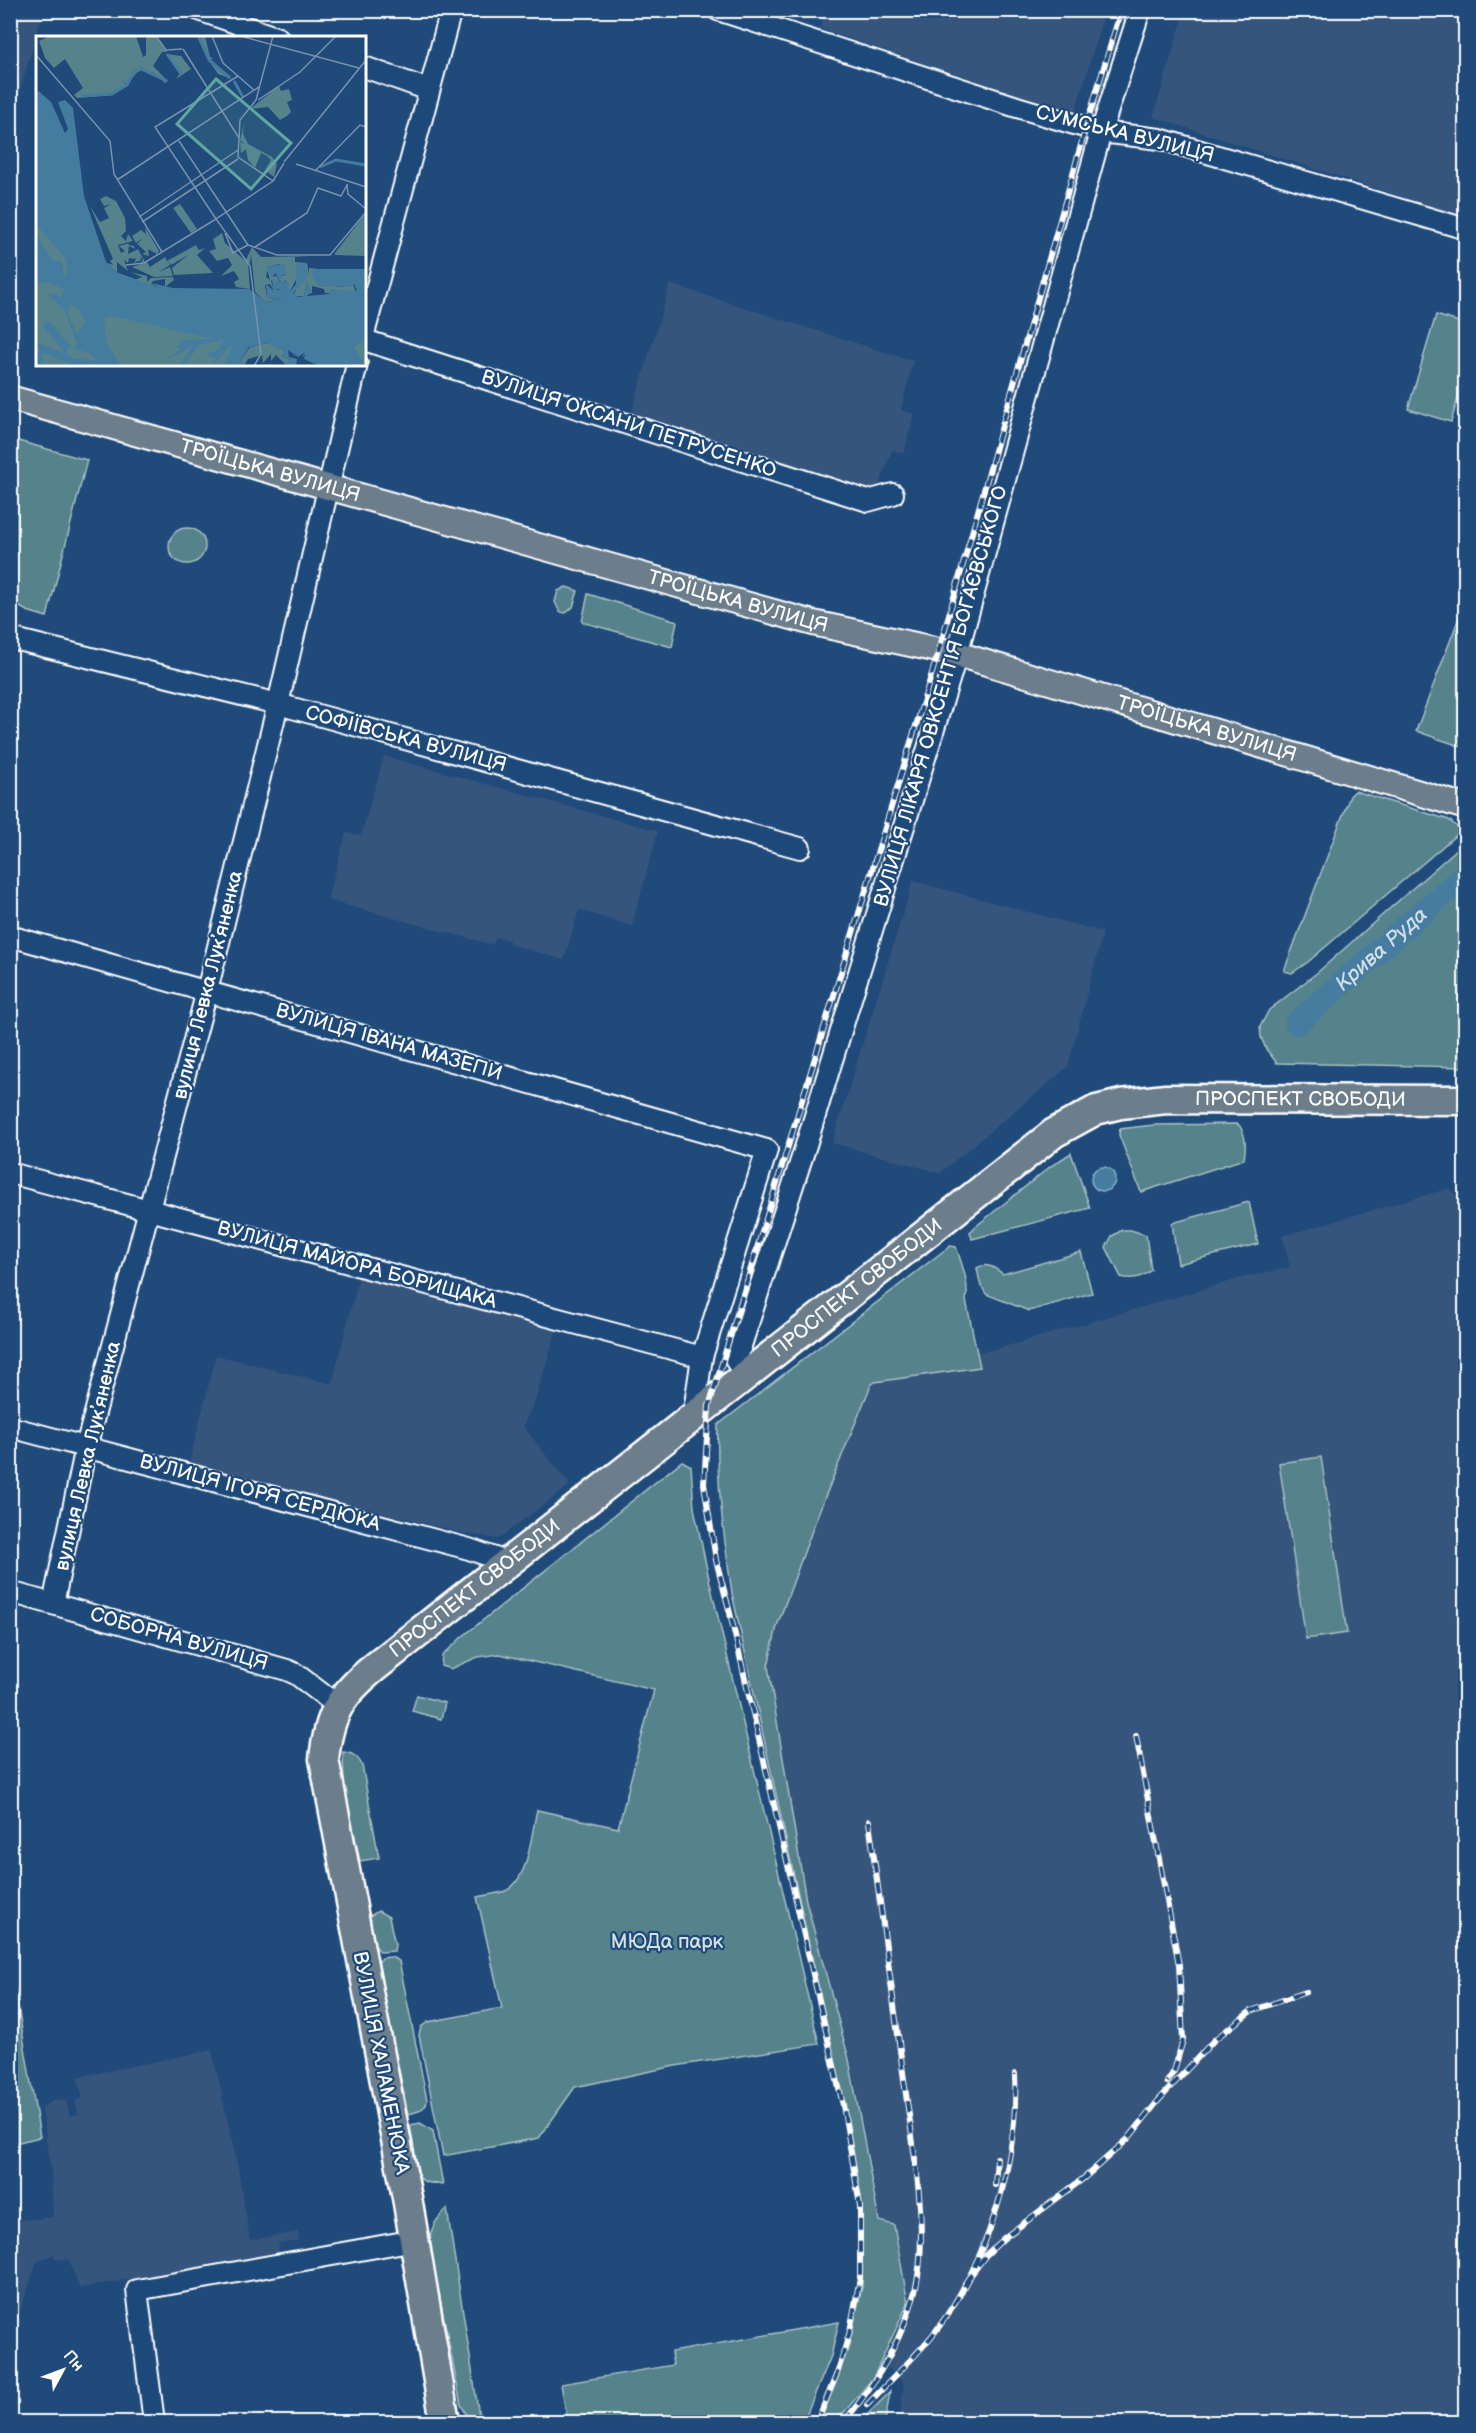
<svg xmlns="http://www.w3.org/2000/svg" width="1476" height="2433" font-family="'Balsamiq Sans',sans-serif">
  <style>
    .built { fill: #34557d }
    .green { fill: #55828b; stroke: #aac0c5; stroke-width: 1.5 }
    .water { fill: #447ca0; stroke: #8fb0c6; stroke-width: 1.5 }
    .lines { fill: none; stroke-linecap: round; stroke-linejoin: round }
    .river { stroke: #447ca0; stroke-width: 24 }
    .minor-casing { stroke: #fff; stroke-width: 24 }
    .major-casing { stroke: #fff; stroke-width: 28 }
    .highway-casing { stroke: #fff; stroke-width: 33 }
    .minor { stroke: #1f4a7a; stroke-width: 20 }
    .major { stroke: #6c7d8b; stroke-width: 24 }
    .highway { stroke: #6c7d8b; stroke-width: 28 }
    .rail-casing { stroke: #fff; stroke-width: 6 }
    .rail { stroke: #1f4a7a; stroke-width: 4; stroke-dasharray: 11; stroke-linecap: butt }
    .labels { text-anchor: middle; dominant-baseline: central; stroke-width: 4.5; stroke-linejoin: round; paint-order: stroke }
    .street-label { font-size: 20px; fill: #fff; stroke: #1f4a7a }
    .park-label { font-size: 20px; fill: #d4e0e2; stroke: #1f4a7a }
    .water-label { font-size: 21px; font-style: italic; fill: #d0dee7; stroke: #1f4a7a }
    .inset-river { fill: none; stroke: #447ca0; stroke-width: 3 }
    .inset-road { fill: none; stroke: #7992af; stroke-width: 1.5 }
    .view { fill: #63a6a1; fill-opacity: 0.15; stroke: #63a6a1; stroke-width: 3 }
    .inset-edge { fill: none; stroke: #fff; stroke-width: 3 }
  </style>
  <rect width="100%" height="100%" fill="#1f4a7a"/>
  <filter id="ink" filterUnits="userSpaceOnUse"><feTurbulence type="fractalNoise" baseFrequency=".0167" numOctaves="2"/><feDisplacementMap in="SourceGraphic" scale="12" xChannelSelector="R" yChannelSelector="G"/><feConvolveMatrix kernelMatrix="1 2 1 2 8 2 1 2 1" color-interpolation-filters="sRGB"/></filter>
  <g filter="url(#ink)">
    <g class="built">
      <path d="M11 10 43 11 15 108 11 109Z"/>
      <path d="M826 11V10L1105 11 1075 113 820 29Z"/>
      <path d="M1185 11H1465V217L1153 117Z"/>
      <path d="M670 284 913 361 901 410 914 414 904 453 892 450 876 495 629 421Z"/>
      <path d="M384 756 658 831 632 926 579 910 564 960 509 944V940L496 937 493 945 327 900 346 833 361 835Z"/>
      <path d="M913 881 1103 932 1068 1067 940 1173 832 1143Z"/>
      <path d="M1450 1188 1465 1203V2422H899L904 2383 883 2363 909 2299 894 2225 881 2220 880 2217 850 2056 806 1901 768 1666 777 1626 818 1514 871 1386 875 1382 979 1367 977 1352 997 1349 1245 1277 1290 1267 1282 1236Z"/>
      <path d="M359 1276 557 1329 535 1401 523 1426 570 1485 498 1539 463 1533 189 1463 216 1355 332 1384Z"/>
      <path d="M212 2050 238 2168 250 2240 298 2232 299 2240 278 2243 279 2253 79 2288 69 2260 55 2259 54 2254 37 2262 11 2337V2215L13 2221 53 2217 51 2173 42 2107 53 2101 66 2100 70 2116 78 2114 75 2100 83 2098 77 2077Z"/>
    </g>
    <g class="green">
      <path d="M1436 315 1465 324V374L1451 422 1408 409Z"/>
      <path d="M11 439 87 460 47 617 27 611 11 602Z"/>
      <circle cx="187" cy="546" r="18"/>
      <path d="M566 587 578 591 573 607 566 613 560 612 555 602 558 591Z"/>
      <path d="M588 594 677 621 672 647 582 622Z"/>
      <path d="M1463 607H1466L1465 748 1416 731Z"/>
      <path d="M1355 791 1449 820 1458 828 1457 834 1308 962 1292 973 1284 971 1350 796Z"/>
      <path d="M1465 842V1067L1277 1063 1266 1049 1261 1037 1260 1027 1269 1010 1318 972Z"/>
      <path d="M1238 1124C1246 1133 1246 1148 1244 1159L1141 1192 1119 1135 1120 1129 1154 1125Z"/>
      <path d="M1071 1153 1090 1208 972 1239 970 1232 975 1227 1051 1166Z"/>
      <path d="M1249 1202 1258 1244 1178 1264 1172 1223Z"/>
      <path d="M1122 1230H1131L1146 1235 1151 1270C1143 1277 1132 1280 1121 1277L1106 1247 1112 1236Z"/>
      <path d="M950 1246 956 1247C961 1262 970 1283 966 1300L980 1367 875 1382 871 1385 818 1514 777 1626 768 1666 806 1901 849 2059 879 2221 894 2225 908 2303 873 2378 836 2422H820L848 2349 862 2287 861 2197 824 2013 732 1593C724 1537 716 1482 718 1425Z"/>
      <path d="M1081 1252 1092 1293 1029 1311 986 1294 980 1283 977 1268C987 1262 995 1268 1003 1274Z"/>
      <path d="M1321 1457 1347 1633 1306 1639 1279 1463Z"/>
      <path d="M682 1461 691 1466 694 1508 709 1579 819 2044 675 2066 575 2087 539 2138 443 2156 419 2035 421 2027 428 2022 502 2008 477 1897C486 1895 497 1894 505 1891 529 1881 531 1834 537 1810L618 1828 654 1690 500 1654 478 1657 450 1669 441 1666 442 1656 462 1637Z"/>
      <path d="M417 1695 445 1703 441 1719 412 1711Z"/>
      <path d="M343 1752C353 1753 357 1756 362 1765L379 1858 360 1861 344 1785Z"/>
      <path d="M378 1911 389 1917 395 1945 394 1951 381 1952 374 1945 370 1916Z"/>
      <path d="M391 1957 399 1961 427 2100 426 2105 419 2111 408 2114 377 1964 382 1958Z"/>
      <path d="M11 1965 40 2137 15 2143 11 2150Z"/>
      <path d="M420 2123 433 2131 443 2185 425 2182 419 2177 410 2125Z"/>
      <path d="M447 2209 480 2422 468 2417 461 2405 430 2247C429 2230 435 2220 447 2209Z"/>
      <path d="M839 2322 831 2356 803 2422H568L561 2384 673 2365 671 2352Z"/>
      <path d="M890 2392 885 2422H860Z"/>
    </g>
    <circle class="water" cx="1103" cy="1179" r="12"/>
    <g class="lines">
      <path class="river" id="s1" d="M1297 1023 1466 874"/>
      <g class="minor-casing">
        <g id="minor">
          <path d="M199 10 278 38"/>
          <path d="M718 10 1017 107 1101 132 1160 139 1466 229"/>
          <path d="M364 67 429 90"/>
          <path d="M364 334 451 10"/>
          <path d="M364 340 868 501 893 494"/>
          <path d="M10 638 278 704 800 848"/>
          <path d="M10 936 767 1150 702 1357 693 1418"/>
          <path d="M10 1173 702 1357"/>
          <path d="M747 1376 736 1361 806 1145 957 654 1101 132 1140 10"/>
          <path d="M10 1427 469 1549 509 1563"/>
          <path d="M10 1592 287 1670 296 1674 338 1706"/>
          <path d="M53 1604 86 1447 207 991 278 704 357 364"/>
          <path d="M154 2422 137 2290 415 2240"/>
        </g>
      </g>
      <g class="major-casing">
        <g id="major">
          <path id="s2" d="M10 398 813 623 957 654 1466 807"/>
        </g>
      </g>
      <g class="highway-casing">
        <g id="highway">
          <path id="s3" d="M445 2422 408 2203 324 1759C329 1714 340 1695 375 1667L1054 1133 1096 1110 1121 1104 1166 1099 1466 1100"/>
        </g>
      </g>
      <use href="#minor" class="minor"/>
      <use href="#major" class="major"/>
      <use href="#highway" class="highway"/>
      <g class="rail-casing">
        <g id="rail">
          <path d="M1136 1736 1179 1965 1183 2040 1174 2071 1167 2082"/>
          <path d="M995 2185 997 2158"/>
          <path d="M965 2283 986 2255 1004 2238 1084 2178 1128 2139 1158 2101 1214 2040 1251 2011 1306 1992"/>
          <path d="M867 2405C890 2380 918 2355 938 2328 989 2258 1019 2160 1015 2074"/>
          <path d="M817 2422 838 2371 850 2331 860 2278V2206L843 2105 730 1613 716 1560 704 1484 709 1406 939 650 1086 127 1121 10"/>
          <path d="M844 2422C875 2384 903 2340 915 2291 930 2233 913 2147 905 2087 893 1998 881 1910 869 1821"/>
        </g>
      </g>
      <use href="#rail" class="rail"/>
    </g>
  </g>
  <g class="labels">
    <g class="street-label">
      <text transform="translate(1125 134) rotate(14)">СУМСЬКА ВУЛИЦЯ</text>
      <text transform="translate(629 424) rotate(18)">ВУЛИЦЯ ОКСАНИ ПЕТРУСЕНКО</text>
      <text stroke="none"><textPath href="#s2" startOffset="270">ТРОЇЦЬКА ВУЛИЦЯ</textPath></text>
      <text stroke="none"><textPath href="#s2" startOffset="756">ТРОЇЦЬКА ВУЛИЦЯ</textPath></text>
      <text transform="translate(941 696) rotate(-74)">ВУЛИЦЯ ЛІКАРЯ ОВКСЕНТІЯ БОГАЄВСЬКОГО</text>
      <text stroke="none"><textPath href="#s2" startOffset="1242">ТРОЇЦЬКА ВУЛИЦЯ</textPath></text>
      <text transform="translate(406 739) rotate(15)">СОФІЇВСЬКА ВУЛИЦЯ</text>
      <text transform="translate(208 985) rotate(-76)">вулиця Левка Лукʼяненка</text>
      <text transform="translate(389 1042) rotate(16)">ВУЛИЦЯ ІВАНА МАЗЕПИ</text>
      <text stroke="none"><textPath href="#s3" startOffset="1900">ПРОСПЕКТ СВОБОДИ</textPath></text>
      <text transform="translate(357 1265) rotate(15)">ВУЛИЦЯ МАЙОРА БОРИЩАКА</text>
      <text stroke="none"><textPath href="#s3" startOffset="1396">ПРОСПЕКТ СВОБОДИ</textPath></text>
      <text transform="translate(88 1456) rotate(-77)">вулиця Левка Лукʼяненка</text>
      <text transform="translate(260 1493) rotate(15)">ВУЛИЦЯ ІГОРЯ СЕРДЮКА</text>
      <text stroke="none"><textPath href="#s3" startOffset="910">ПРОСПЕКТ СВОБОДИ</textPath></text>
      <text transform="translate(179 1639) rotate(16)">СОБОРНА ВУЛИЦЯ</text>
      <text transform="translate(381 2063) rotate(79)">ВУЛИЦЯ ХАЛАМЕНЮКА</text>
    </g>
    <g class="park-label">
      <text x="667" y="1942">МЮДа парк</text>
    </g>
    <g class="water-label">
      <text stroke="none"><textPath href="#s1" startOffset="112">Крива Руда</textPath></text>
    </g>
  </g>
  <g transform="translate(36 36)">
    <rect width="330" height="330" fill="#1f4a7a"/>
    <path d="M14 0H100L107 21 110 19V0H119L131 16H126L117 30 132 45 129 47 118 37 103 34 91 49 85 42 91 50 76 59 41 62 38 59 47 52 29 23 18 32 9 22 3 5ZM169 0 174 21 178 23H173L196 43 182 38 171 22 162 3ZM130 18 145 20 155 33 140 43 144 37ZM243 50 245 55 253 53 256 64 251 66 255 76 251 80 244 84 232 71 214 73ZM208 88 207 98 212 108 236 121 241 128 238 141 229 134 235 124 231 120 225 117 219 132 212 124 210 113 205 117 204 106 208 108 204 104ZM0 121 41 164 62 232 100 259 330 272V330L219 300 200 330H0ZM70 160 80 165 89 182 90 195 85 200 90 205 92 198 97 205 82 209 85 217 89 215 83 210 94 207 92 209 98 210 99 213 93 210 92 218 102 213 109 226 104 227 107 224 104 220 105 224 98 227 100 223 93 222 92 227 88 224 92 235 81 226V237L71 227 77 229 74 225 77 223 54 170 64 186 73 182 68 172 75 168 68 170 64 163ZM144 168 161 193 155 197 137 172ZM330 177V220L299 219V217ZM109 191 123 215 121 218 112 213 113 220 106 218 110 216 101 208 107 202 100 207 96 200 105 194 110 198ZM186 197 189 207 212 227 214 253 200 251 198 246 203 243 198 235 185 240 196 229 192 222 181 225 170 211 173 215 180 213 177 203ZM160 209 163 214 169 212 161 219 177 237 138 239 136 232 152 219 135 229 132 225 134 229 123 236 134 231 137 240 118 241 96 231 111 226 114 231 129 221 131 225ZM216 211 225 221 272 220 259 221V226L271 227 273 239V232L283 233H277L282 249 313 251 317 248 320 256 293 254 299 257H289L288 253 276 250V257L270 259 275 256 271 247 268 260H259L258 254 260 256 259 253 271 240 269 227 254 255 249 244 248 248 245 245 244 240 249 239 243 228 232 231 230 241 234 244 232 237 239 241 240 238 244 248 235 244 237 252 245 255H238L234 248 229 249 231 262 242 263 244 260 245 263 230 266 219 256 215 218 214 228 210 224ZM94 236 111 240V246L115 242 137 241 138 244 129 251V243L117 245 115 248 124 252 96 245 106 241ZM231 307 249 314 246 321 255 324 251 330 240 319 235 325V318L227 327 226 319 212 323 208 330 205 324 214 311Z" fill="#55828b"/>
    <path d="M0 53 15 66 29 97 32 93 22 66 29 64 37 72 48 160 70 226 80 236 124 252 115 247 137 252 213 253 231 266 245 263 231 262 230 248 238 255 245 254 237 252 236 243 244 247 240 237 235 241 230 234 234 230 249 228 250 238 244 240 247 248 251 244 254 255 260 248V228H270L271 241 257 257 262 261 268 260 271 247 275 256 271 260 293 258V254L321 255 318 248 313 251 282 249 276 240 277 233H330V303L318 311 329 330H283L268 323 269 318 266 322 268 317 262 321 252 314 253 321 261 323 260 330H251L255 324 246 321 249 314 230 307 213 311 205 324 208 330H188L197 308 176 330 180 322 169 319 183 313 188 304 163 309 148 330H143L157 310 124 327 144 314 140 310 145 309 143 304 177 303 76 280 68 283 70 306 85 330H30L32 327 7 317 5 330H0V319L4 316 0 307 29 317 6 289 14 286 34 309 38 312 41 308 28 273 11 258H21L25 263 28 253 10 246 0 248V198L17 225H26L27 239 31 240 30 223 0 188ZM34 268 42 272 49 286 41 298 32 279ZM33 311 54 317 61 325 36 322 30 317Z" fill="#447ca0" fill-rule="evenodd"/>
    <path class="inset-river" d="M163 1 172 22M131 18 145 38M172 23 194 42M198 45 207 61M45 60 76 58 91 49 98 36 105 33 131 45M284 131 300 124 330 129"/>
    <path class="inset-road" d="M120 0 130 14 146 13M176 0 187 27 218 54M204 0 323 32M147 13 203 102M0 19 74 105 78 138 126 216 180 183M222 64 264 36 300 0M143 105 212 209M248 126 330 24M260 128 330 151M279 135 324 89 330 91M81 144 223 51M237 145 248 127M311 148 312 158 330 173M103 181 202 114M180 183 119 91 202 40M106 186 202 123M189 197 197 217 212 209M212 209 241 219H294L330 176M219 211 271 177 282 152 305 160 311 149M90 229 108 227 126 216M218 330 225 318 214 230 180 183 237 145 202 121 204 84 220 64 237 0"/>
    <path class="view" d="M180 43 255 107 215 153 141 88Z"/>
    <rect width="330" height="330" class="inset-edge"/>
  </g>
  <rect width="1476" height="2433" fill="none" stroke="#1f4a7a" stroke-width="36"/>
  <rect x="18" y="18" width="1440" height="2397" fill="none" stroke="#fff" stroke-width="2" filter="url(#ink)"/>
  <g transform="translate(63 2370) rotate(49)" stroke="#1f4a7a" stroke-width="4.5" paint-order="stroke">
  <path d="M0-4.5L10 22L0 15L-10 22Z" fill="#ffffff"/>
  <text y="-9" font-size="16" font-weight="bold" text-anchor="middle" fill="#ffffff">Пн</text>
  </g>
</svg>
